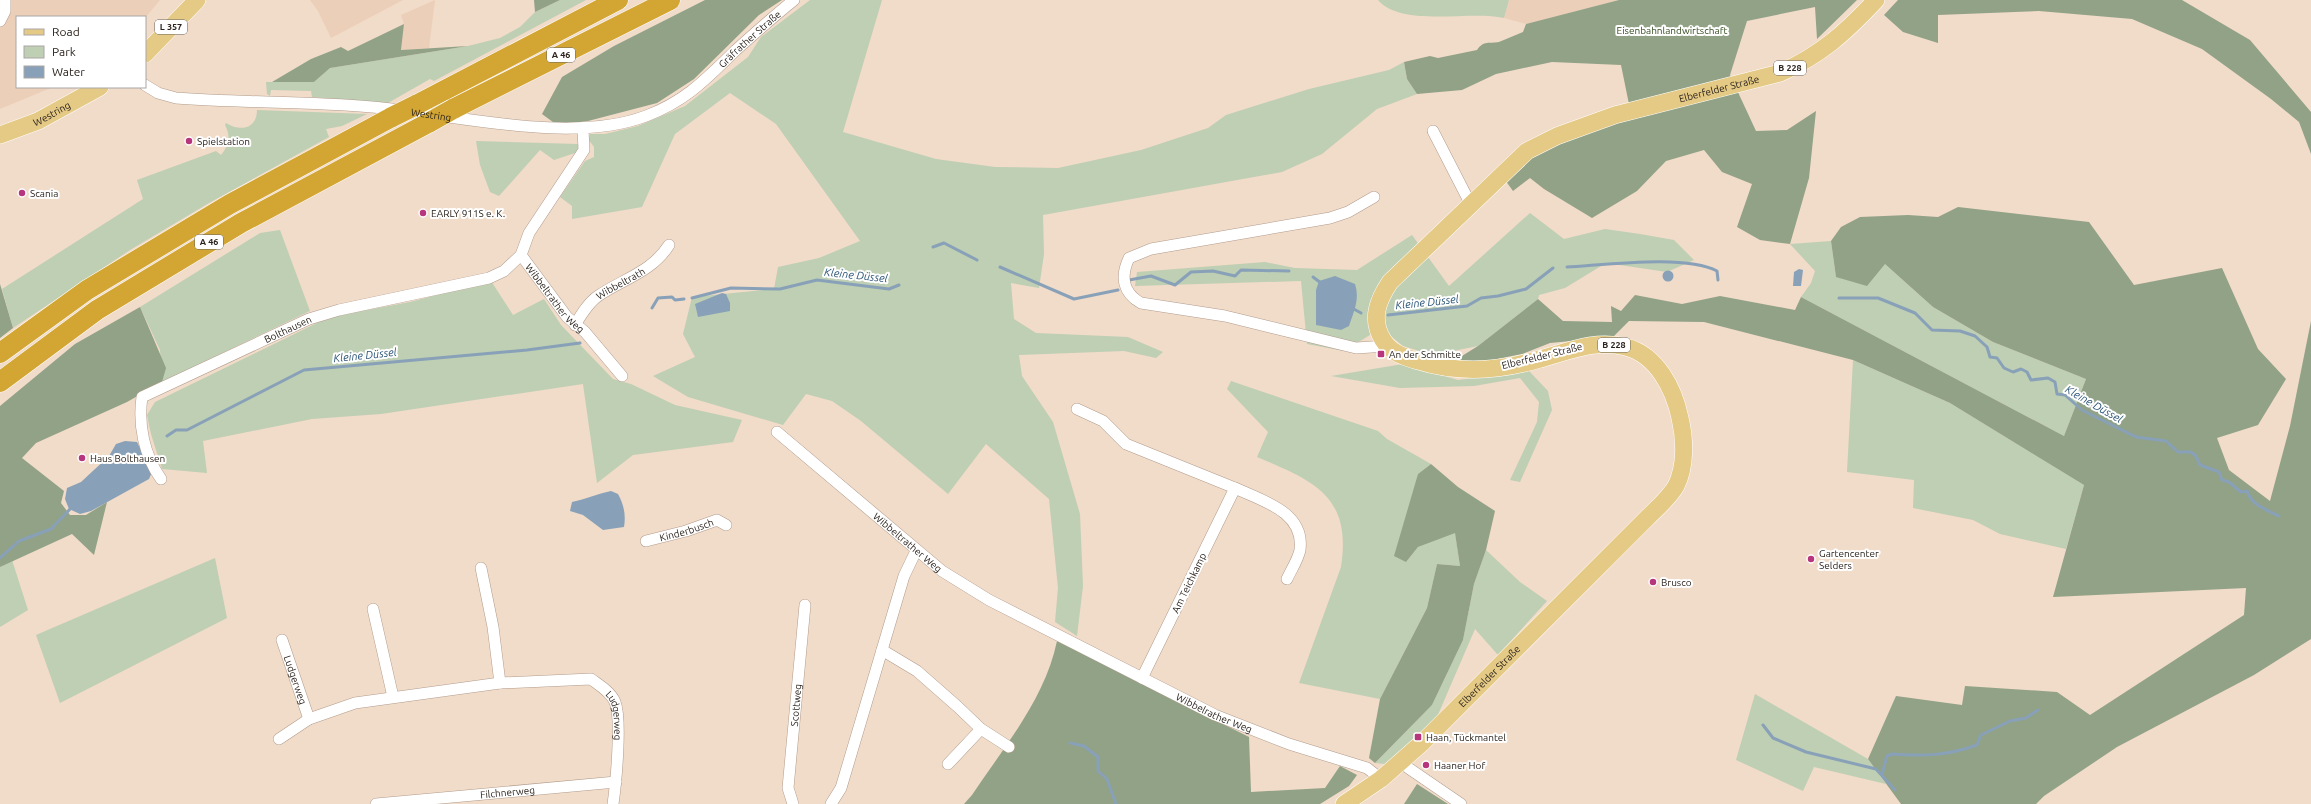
<svg xmlns="http://www.w3.org/2000/svg" width="2311" height="804" font-family="Ubuntu,sans-serif">
  <style>
    .built { fill: #eccfb9 }
    .green { fill: #becfb3 }
    .forest { fill: #91a286 }
    .water { fill: #88a1b8 }
    .lines { fill: none; stroke-linecap: round; stroke-linejoin: round }
    .stream { stroke: #88a1b8; stroke-width: 3 }
    .minor-casing { stroke: #b29c8c; stroke-width: 12 }
    .primary-casing { stroke: #fff; stroke-width: 18 }
    .motorway-casing { stroke: #fff; stroke-width: 21 }
    .minor { stroke: #fff; stroke-width: 11 }
    .primary { stroke: #e5ca85; stroke-width: 17 }
    .motorway { stroke: #d3a633; stroke-width: 20 }
    .motorway-bridge-casing { stroke: #fff; stroke-width: 21; stroke-linecap: butt }
    .motorway-bridge { stroke: #d3a633; stroke-width: 20 }
    .poi-dot { fill: #b7357d; stroke: #fff; stroke-width: 1.5 }
    .labels { text-anchor: middle; dominant-baseline: central; stroke-width: 4; stroke-linejoin: round; paint-order: stroke }
    .shield { fill: #fff; stroke: #6b6561; stroke-width: 1 }
    .shield-label { font-size: 9px; font-weight: bold; fill: #2b231d }
    .park-label { font-size: 10px; fill: #324a1e; stroke: #fff }
    .street-label { font-size: 10px; fill: #2b231d; stroke: #fff }
    .poi-label { font-size: 10px; fill: #2b231d; stroke: #fff; text-anchor: start }
    .water-label { font-size: 11px; font-style: italic; fill: #2b5477; stroke: #fff }
  </style>
  <rect width="100%" height="100%" fill="#f1dbc9"/>
  <g class="built">
    <path d="M0 0H160L145 18 17 17V87H53L0 109Z"/>
    <path d="M310 0H403L331 38 318 11Z"/>
    <path d="M435 0 429 48 401 50 404 24 401 15Z"/>
    <path d="M1509 0H1619L1526 24 1504 18Z"/>
  </g>
  <g class="green">
    <path d="M560 0H586L434 81 430 79 388 103 312 97 311 91 271 90 270 96 267 94 266 82H314L330 68 468 46 500 38 520 27 535 12Z"/>
    <path d="M810 0H882L843 132 936 159 995 167 1058 168 1141 150 1208 128 1226 115 1309 89 1389 70 1404 62 1407 79 1417 94 1377 109 1322 154 1282 172 1043 215 1044 254 1039 288 1011 283 1014 319 1036 333 1128 337 1163 352 1156 358 1124 351 1019 355 1022 376 1053 422 1080 514 1083 586 1077 636 1055 622 1058 588 1049 499 986 444 948 494 861 421 832 401 806 394 783 425 688 397 653 376 695 357 683 334 692 297 774 289 778 267 819 258 860 241 776 124 730 93 675 134 642 207 572 219V206L560 197 585 161 594 157V147L589 140 590 134H605L638 126 685 106 748 57 761 37Z"/>
    <path d="M1378 0H1509L1504 18C1470 10 1402 28 1378 0Z"/>
    <path d="M257 110 367 114 342 126 326 129 329 137 209 203 130 250 13 328 2 289 143 199 137 180 216 151 221 155C229 146 231 136 225 125L226 123C240 132 257 129 257 110Z"/>
    <path d="M476 141 578 144V152L554 160 540 150 499 196 490 192 480 165Z"/>
    <path d="M1530 213 1564 239 1605 229 1640 234 1674 240 1694 260 1667 272 1606 263 1565 288 1539 295 1538 299 1478 346 1448 352 1439 357 1403 346 1387 333 1386 325 1344 351 1307 344 1301 281 1135 286 1137 272 1265 262 1295 268 1357 270 1412 235 1449 286Z"/>
    <path d="M280 230 310 311 162 382 160 350 140 307 260 233Z"/>
    <path d="M1831 241 1836 277 1885 264 1933 307 1993 342 2086 379 2064 436 1801 297 1811 283 1815 271 1790 244Z"/>
    <path d="M491 281 513 315 544 299 561 325 613 379 631 384 675 405 742 420 733 442 633 455 597 483 583 384 381 414 312 419 203 441 207 473 162 469 151 434 147 415 155 402 329 317 410 302Z"/>
    <path d="M1853 360 1950 403 2084 485 2066 549 2000 534 1973 520 1913 508 1914 480 1847 472Z"/>
    <path d="M1403 364 1458 380 1529 371 1548 391 1552 410 1520 482 1510 480 1537 422 1539 402 1520 378 1474 386 1400 388 1331 376Z"/>
    <path d="M1231 381 1378 431 1387 439 1431 464 1418 474 1406 562 1418 547 1455 532 1460 566 1437 564 1427 608 1380 699 1299 683 1341 567C1352 496 1314 481 1257 457L1268 432 1227 389Z"/>
    <path d="M1486 550 1520 582 1547 601 1498 655 1475 629 1437 717 1385 764 1375 763 1432 705 1463 640 1474 584Z"/>
    <path d="M215 558 227 618 60 703 36 635Z"/>
    <path d="M12 560 28 610 0 627V567Z"/>
    <path d="M1755 694 1868 759 1886 784 1814 767 1803 791 1736 760Z"/>
  </g>
  <g class="forest">
    <path d="M534 0H560L535 12Z"/>
    <path d="M705 0H782L759 15 694 79 657 103 588 121 557 125 542 114 562 77 614 46Z"/>
    <path d="M1619 0H1857L1817 39 1815 7 1747 21 1730 75 1756 131 1787 130 1816 111 1809 178 1790 244 1760 240 1737 227 1752 184 1722 172 1704 150 1666 161 1637 191 1592 218 1544 189 1530 178 1513 191 1503 177 1531 152 1631 114 1621 65 1552 62 1496 74 1462 90 1417 94 1407 79 1404 62 1430 56 1438 58 1477 50C1484 40 1489 44 1499 42 1507 39 1515 35 1523 32L1526 24Z"/>
    <path d="M1898 0H2182L2250 40 2311 112V154L2299 122 2271 99 2202 49 2132 19 2039 11 1938 15V43L1903 32 1884 15Z"/>
    <path d="M404 24 401 50 468 46 330 68 314 82H272L311 59 341 47 348 51Z"/>
    <path d="M1958 207 2089 222 2134 285 2222 268 2258 349 2286 379 2258 425 2217 438 2229 470 2270 501 2290 426 2311 321V639L2254 675 2117 747 2044 796 2036 804H1901L1868 759 1896 696 1962 705 1965 686 2057 692 2090 715 2244 615 2246 588 2053 597 2084 485 1950 403 1853 360 1704 322 1629 321 1613 337 1550 343 1522 354 1482 362 1449 364 1478 346 1538 299 1563 321 1612 322 1611 306 1621 311 1635 295 1682 304 1720 296 1795 310 1801 297 2064 436 2086 379 1993 342 1933 307 1885 264 1867 286 1836 277 1831 241 1841 227 1860 217 1908 215 1938 217Z"/>
    <path d="M0 284 13 328 0 338Z"/>
    <path d="M140 307 166 368 162 382 127 402 36 443 22 458 64 491 61 503 70 515H86L107 502 94 555 72 534 0 567V406L75 344Z"/>
    <path d="M1431 464 1458 487 1495 511 1486 550 1474 584 1463 640 1432 705 1375 763 1369 758 1380 699 1427 608 1437 564 1460 566 1455 533 1418 547 1406 562 1394 556 1418 474Z"/>
    <path d="M1057 641 1249 737 1251 792 1325 788 1340 766 1357 775 1349 786 1320 804H964L972 795C1004 747 1045 699 1057 641Z"/>
    <path d="M1417 784 1448 804H1404Z"/>
  </g>
  <g class="water">
    <path d="M1799 269 1803 270 1801 286H1793L1794 272Z"/>
    <circle cx="1668" cy="276" r="5.5"/>
    <path d="M1335 276 1355 284C1360 299 1354 311 1349 326L1341 330 1316 325V290L1319 281Z"/>
    <path d="M722 293 726 294 730 303V311L698 317 695 304Z"/>
    <path d="M125 441 137 442 152 472 149 479 91 511 80 514 69 509 65 499 67 488 81 482 109 456 116 444Z"/>
    <path d="M611 491 618 494C624 505 626 515 624 527L603 530 583 515 570 511 572 502C586 499 597 494 611 491Z"/>
  </g>
  <g class="lines">
    <g class="stream">
      <path d="M933 247 944 243 977 260"/>
      <path d="M1000 267 1074 299 1118 290"/>
      <path d="M1567 267C1604 265 1686 254 1717 271L1718 280"/>
      <path d="M1313 277 1321 283"/>
      <path d="M1129 280 1151 276 1175 285 1191 272 1213 271 1235 276 1241 270 1289 271"/>
      <path d="M692 298 731 288 780 289 817 280 889 289 899 285"/>
      <path d="M1839 298H1878L1915 313 1932 330 1960 331 1975 336 1987 347 1990 357 1997 358 2004 368 2013 372 2021 369 2027 372 2031 380 2048 378 2055 382 2057 394 2065 395 2082 410 2136 437 2166 441 2178 452H2191L2196 456 2200 465 2219 472 2222 480 2229 482 2241 492 2247 491C2251 505 2267 510 2279 516"/>
      <path d="M652 308 658 298 672 297 675 300 684 299"/>
      <path d="M1352 308 1361 313"/>
      <path d="M1388 315 1467 306 1481 298 1498 296 1526 289 1553 268"/>
      <path d="M167 436 176 430H187L304 370 527 350 580 343"/>
      <path d="M0 558 19 541 51 529 72 507"/>
      <path d="M1763 725 1773 738 1806 752 1876 769 1895 790"/>
      <path d="M1070 743 1084 746 1098 757V771L1107 779 1116 804"/>
      <path d="M1882 774 1887 756 1892 754C1925 756 1946 756 1977 745L1981 735 2010 721 2026 718 2038 710"/>
    </g>
    <g class="minor-casing">
      <g id="minor">
        <path d="M0 21 5 11V0"/>
        <path id="s1" d="M145 85 158 93 176 98C241 103 307 101 372 107 453 114 570 145 646 116 686 101 706 79 736 50 755 33 774 16 794 0"/>
        <path id="s2" d="M583 129 584 150 529 233 521 255 567 317 585 332 622 376"/>
        <path d="M1433 131 1470 203"/>
        <path d="M1374 197 1348 212 1330 218 1151 249 1129 258C1120 277 1123 293 1141 303L1225 316 1356 348 1387 346"/>
        <path id="s3" d="M575 325C581 315 588 303 598 296 623 279 652 272 669 245"/>
        <path d="M1077 409 1103 421 1126 444 1235 488 1142 678"/>
        <path id="s4" d="M777 432 942 571 989 600 1215 715 1289 744 1367 768 1381 779"/>
        <path id="s5" d="M161 479C144 455 138 425 142 397L309 319 339 310 489 278 504 271 521 255"/>
        <path d="M1235 488C1263 501 1305 512 1300 550 1298 560 1291 570 1287 579"/>
        <path id="s6" d="M646 541 686 531 717 520 726 525"/>
        <path d="M481 568 493 627 500 683"/>
        <path d="M373 609 393 697"/>
        <path id="s7" d="M282 640 309 719"/>
        <path d="M882 650 917 671 958 707 981 729 1009 747"/>
        <path id="s8" d="M279 739 309 719 355 703 500 683 591 679C599 685 611 692 615 702 622 720 616 783 613 804"/>
        <path d="M1401 763 1461 804"/>
        <path d="M948 764 981 729"/>
        <path id="s9" d="M376 804 616 782"/>
        <path id="s10" d="M793 804 788 788 805 605"/>
        <path d="M831 804 841 788 904 576 916 551"/>
      </g>
    </g>
    <g class="primary-casing">
      <g id="primary">
        <path d="M145 54 197 0"/>
        <path id="s11" d="M0 135 38 121 100 87"/>
        <path id="s12" d="M1344 804 1381 779 1423 742 1647 518C1657 508 1669 498 1676 486 1686 466 1685 439 1680 418 1674 389 1657 355 1626 347 1595 339 1569 351 1540 359 1500 371 1459 374 1418 361 1404 357 1391 353 1383 340 1370 319 1378 300 1390 282L1527 151 1557 136 1615 115 1780 73C1821 55 1846 32 1876 0"/>
      </g>
    </g>
    <g class="motorway-casing">
      <g id="motorway">
        <path d="M416 105 618 0"/>
        <path d="M453 109 670 0"/>
        <path d="M0 353 87 290 230 204 392 117"/>
        <path d="M0 382 97 310 241 223 430 122"/>
      </g>
    </g>
    <use href="#minor" class="minor"/>
    <use href="#primary" class="primary"/>
    <use href="#motorway" class="motorway"/>
    <g class="motorway-bridge-casing">
      <g id="motorway-bridge">
        <path d="M392 117 416 105"/>
        <path d="M430 122 453 109"/>
      </g>
    </g>
    <use href="#motorway-bridge" class="motorway-bridge"/>
  </g>
  <g class="poi-dot">
    <circle cx="189" cy="141" r="4"/>
    <circle cx="22" cy="193" r="4"/>
    <circle cx="423" cy="213" r="4"/>
    <rect x="1377" y="350" width="8" height="8" rx="2"/>
    <circle cx="82" cy="458" r="4"/>
    <circle cx="1811" cy="559" r="4"/>
    <circle cx="1653" cy="582" r="4"/>
    <rect x="1414" y="733" width="8" height="8" rx="2"/>
    <circle cx="1426" cy="765" r="4"/>
  </g>
  <g class="labels">
    <g class="shield">
      <rect x="155" y="20" width="32" height="14" rx="3"/>
      <rect x="547" y="48" width="28" height="14" rx="3"/>
      <rect x="1774" y="61" width="32" height="14" rx="3"/>
      <rect x="195" y="235" width="28" height="14" rx="3"/>
      <rect x="1598" y="338" width="32" height="14" rx="3"/>
    </g>
    <g class="shield-label">
      <text x="171" y="27">L 357</text>
      <text x="561" y="55">A 46</text>
      <text x="1790" y="68">B 228</text>
      <text x="209" y="242">A 46</text>
      <text x="1614" y="345">B 228</text>
    </g>
    <g class="park-label">
      <text x="1672" y="30">Eisenbahnlandwirtschaft</text>
    </g>
    <g class="street-label">
      <text stroke="none"><textPath href="#s1" startOffset="637">Gräfrather Straße</textPath></text>
      <text stroke="none"><textPath href="#s12" startOffset="1332">Elberfelder Straße</textPath></text>
      <text stroke="none"><textPath href="#s11" startOffset="56">Westring</textPath></text>
      <text stroke="none"><textPath href="#s1" startOffset="290">Westring</textPath></text>
      <text stroke="none"><textPath href="#s3" startOffset="63">Wibbeltrath</textPath></text>
      <text stroke="none"><textPath href="#s2" startOffset="199">Wibbeltrather Weg</textPath></text>
      <text stroke="none"><textPath href="#s5" startOffset="247">Bolthausen</textPath></text>
      <text transform="translate(1542 356) rotate(-14)">Elberfelder Straße</text>
      <text stroke="none"><textPath href="#s6" startOffset="42">Kinderbusch</textPath></text>
      <text stroke="none"><textPath href="#s4" startOffset="171">Wibbeltrather Weg</textPath></text>
      <text transform="translate(1189 583) rotate(-64)">Am Teichkamp</text>
      <text stroke="none"><textPath href="#s12" startOffset="194">Elberfelder Straße</textPath></text>
      <text stroke="none"><textPath href="#s7" startOffset="42">Ludgerweg</textPath></text>
      <text stroke="none"><textPath href="#s10" startOffset="100">Scottweg</textPath></text>
      <text stroke="none"><textPath href="#s4" startOffset="523">Wibbelrather Weg</textPath></text>
      <text stroke="none"><textPath href="#s8" startOffset="369">Ludgerweg</textPath></text>
      <text stroke="none"><textPath href="#s9" startOffset="132">Filchnerweg</textPath></text>
    </g>
    <g class="poi-label">
      <text x="197" y="141">Spielstation</text>
      <text x="30" y="193">Scania</text>
      <text x="431" y="213">EARLY 911S e. K.</text>
      <text x="1389" y="354">An der Schmitte</text>
      <text x="90" y="458">Haus Bolthausen</text>
      <text x="1819" y="553">Gartencenter<tspan x="1819" dy="12">Selders</tspan></text>
      <text x="1661" y="582">Brusco</text>
      <text x="1426" y="737">Haan, Tückmantel</text>
      <text x="1434" y="765">Haaner Hof</text>
    </g>
    <g class="water-label">
      <text transform="translate(856 275) rotate(6)">Kleine Düssel</text>
      <text transform="translate(1427 302) rotate(-6)">Kleine Düssel</text>
      <text transform="translate(365 355) rotate(-6)">Kleine Düssel</text>
      <text transform="translate(2094 404) rotate(30)">Kleine Düssel</text>
    </g>
  </g>
  <rect x="16" y="16" width="130" height="72" fill="#ffffff" stroke="#aaa7a5"/>
  <rect x="24" y="29" width="20" height="6" fill="#e5ca85" stroke="#aaa7a5"/>
  <text x="52" y="36" font-size="12" fill="#2b231d">Road</text>
  <rect x="24" y="46" width="20" height="12" fill="#becfb3" stroke="#aaa7a5"/>
  <text x="52" y="56" font-size="12" fill="#2b231d">Park</text>
  <rect x="24" y="66" width="20" height="12" fill="#88a1b8" stroke="#aaa7a5"/>
  <text x="52" y="76" font-size="12" fill="#2b231d">Water</text>
</svg>
